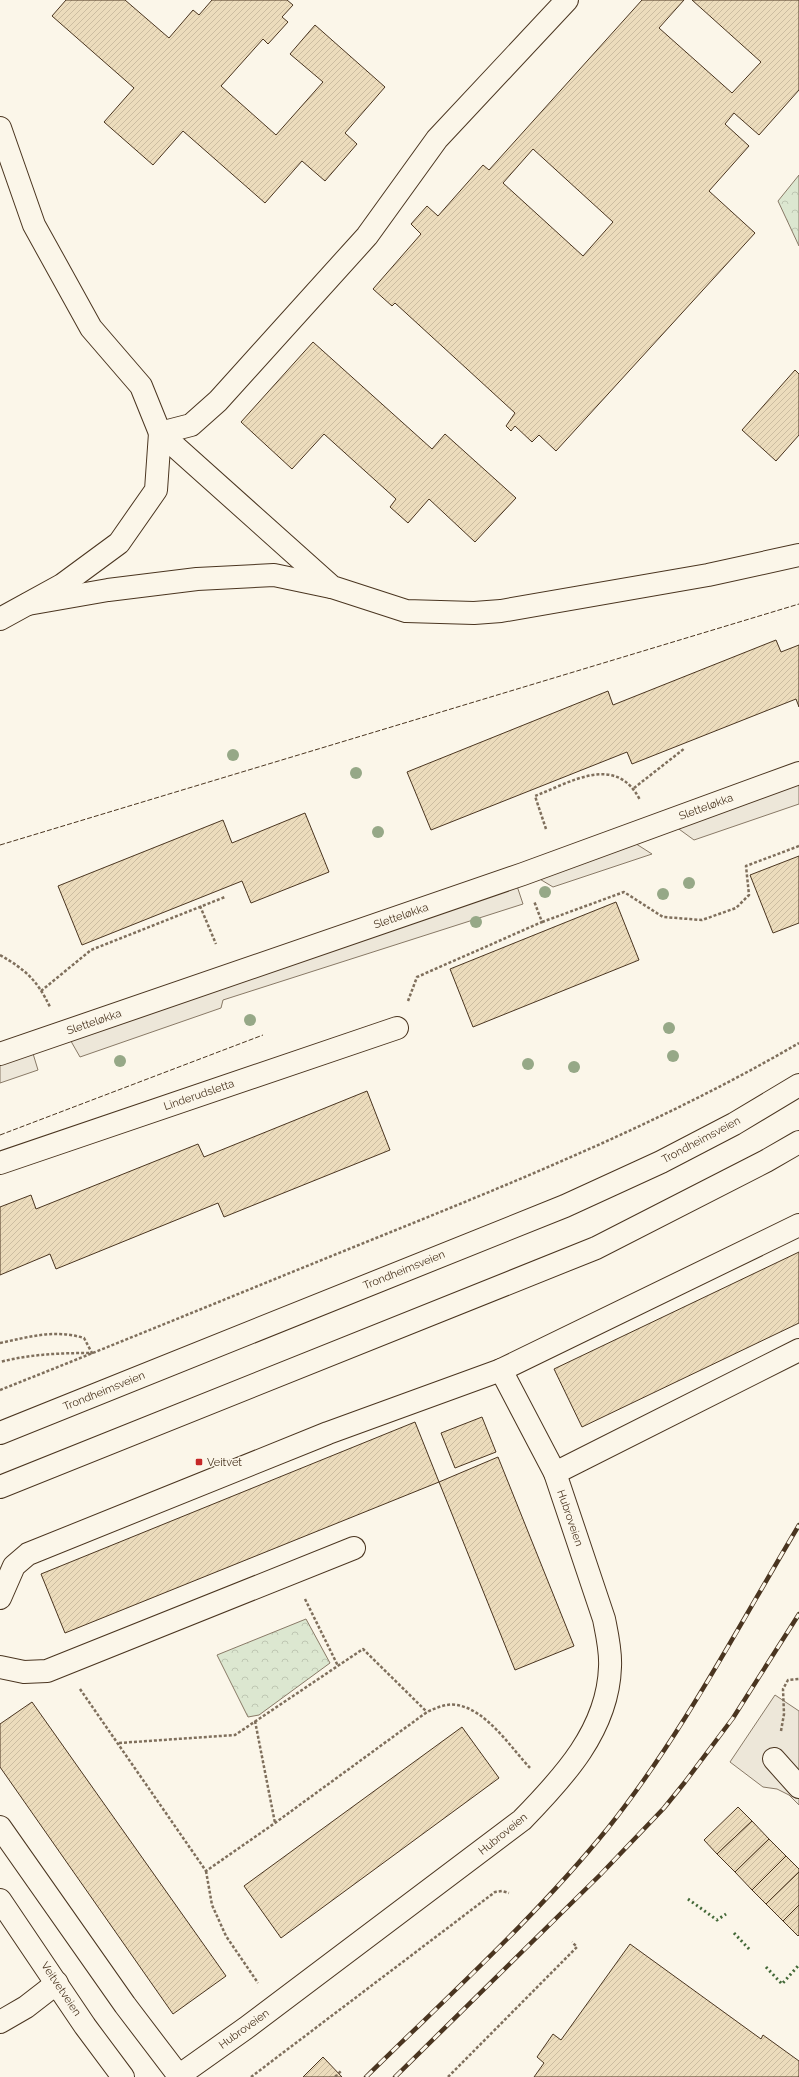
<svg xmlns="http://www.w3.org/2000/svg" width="799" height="2077" font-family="Raleway,sans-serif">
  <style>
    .forest { fill: url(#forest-crowns); stroke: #887966 }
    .parking { fill: #ede7d9; stroke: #887966 }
    .building { fill: url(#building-hatch); stroke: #4a3520; fill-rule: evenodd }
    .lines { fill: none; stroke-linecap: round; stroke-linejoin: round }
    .minor-casing { stroke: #4a3520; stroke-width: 24 }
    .highway-casing { stroke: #4a3520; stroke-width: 24 }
    .path { stroke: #7f6f5c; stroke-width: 2.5; stroke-dasharray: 3 2; stroke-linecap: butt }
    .minor { stroke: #fbf6e9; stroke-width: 22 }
    .highway { stroke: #fbf6e9; stroke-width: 22 }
    .rail-casing { stroke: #4a3520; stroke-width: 4.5 }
    .rail { stroke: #fbf6e9; stroke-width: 3; stroke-dasharray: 9; stroke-linecap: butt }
    .hedge { stroke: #436837; stroke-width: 3; stroke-dasharray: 2 3; stroke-linecap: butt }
    .fence { stroke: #4a3520; stroke-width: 1; stroke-dasharray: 5 2; stroke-linecap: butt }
    .tree { fill: #96a887 }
    .poi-dot { fill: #c62828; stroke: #fbf6e9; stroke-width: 1.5 }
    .labels { text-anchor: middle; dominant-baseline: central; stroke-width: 3; stroke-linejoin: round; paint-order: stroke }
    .street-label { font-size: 11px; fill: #4a3520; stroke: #fbf6e9 }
    .poi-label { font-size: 11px; fill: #4a3520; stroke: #fbf6e9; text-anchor: start }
  </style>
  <defs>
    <pattern id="forest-crowns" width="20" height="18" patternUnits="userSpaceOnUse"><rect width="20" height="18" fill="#dce7d0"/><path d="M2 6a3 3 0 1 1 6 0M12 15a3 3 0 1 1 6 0" fill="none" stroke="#bec7b2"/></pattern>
    <pattern id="building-hatch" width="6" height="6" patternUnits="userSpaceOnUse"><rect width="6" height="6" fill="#ecdcbc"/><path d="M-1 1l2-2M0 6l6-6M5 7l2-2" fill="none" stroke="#ccbda1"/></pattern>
  </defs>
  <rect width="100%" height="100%" fill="#fbf6e9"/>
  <g class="forest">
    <path d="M799 175V246L778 201Z"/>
    <path d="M306 1619 330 1663 259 1715 248 1717 217 1655Z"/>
  </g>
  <g class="parking">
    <path d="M799 777V804L694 840 672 824Z"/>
    <path d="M630 840 652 854 553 887 533 875Z"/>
    <path d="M515 880 523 904 223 1000 221 1008 80 1057 68 1036Z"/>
    <path d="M31 1047 38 1070 0 1083V1058Z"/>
    <path d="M775 1695 799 1711V1805L789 1795 777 1789 763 1787 730 1762Z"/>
  </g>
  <g class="building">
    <path d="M66 0H125L169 38 193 10 199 15 212 0H287L293 5 282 17 288 22 268 44 263 39 221 86 276 135 323 82 290 54 315 25 385 87 345 133 357 144 325 181 302 161 265 203 183 131 153 165 104 122 134 88 52 16Z"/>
    <path d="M642 0H684L659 28 732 93 761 62 692 0H799V90L759 135 734 113 725 124 749 146 709 191 755 233 556 451 539 435 532 442 515 426 511 431 506 426 515 413 395 303 392 306 373 289 421 234 411 224 427 206 438 216 483 165 489 170ZM533 149 613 222 583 256 503 183Z"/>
    <path d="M313 342 432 449 445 434 516 498 475 542 429 499 408 523 390 507 396 499 324 434 292 469 241 422Z"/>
    <path d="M795 370 799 374V435L776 461 742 430Z"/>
    <path d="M776 640 781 652 799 645V707L796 699 632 764 627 752 431 830 407 772 608 691 613 705Z"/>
    <path d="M305 813 329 872 251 903 242 881 82 945 58 886 223 820 232 843Z"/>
    <path d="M799 856V923L773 933 750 875Z"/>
    <path d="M616 902 639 960 473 1027 450 969Z"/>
    <path d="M367 1091 390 1150 224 1217 218 1203 56 1269 50 1254 0 1275V1207L31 1195 36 1209 198 1144 204 1157Z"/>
    <path d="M799 1252V1323L582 1427 554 1369Z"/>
    <path d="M482 1417 496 1452 455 1468 441 1433Z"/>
    <path d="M415 1422 439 1482 65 1633 41 1574Z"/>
    <path d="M498 1457 574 1646 515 1670 439 1482Z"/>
    <path d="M32 1702 226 1976 173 2014 0 1767V1724Z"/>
    <path d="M462 1727 499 1778 281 1938 244 1886Z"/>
    <path d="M738 1807 752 1821 717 1854 704 1840Z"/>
    <path d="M752 1821 769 1839 735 1872 717 1854Z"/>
    <path d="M769 1839 786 1856 752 1890 735 1872Z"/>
    <path d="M786 1856 799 1869V1872L766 1904 752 1890Z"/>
    <path d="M799 1872V1905L783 1921 766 1904Z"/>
    <path d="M799 1905V1935L798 1936 783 1921Z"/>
    <path d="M630 1944 761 2039 763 2035 799 2061V2077H534L544 2063 537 2057 553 2034 561 2040Z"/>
    <path d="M323 2057 342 2077H303Z"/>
  </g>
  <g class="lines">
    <g class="minor-casing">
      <g id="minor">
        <path d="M0 128 34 225 91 328 141 386 160 433 332 587 406 611 474 613 501 611 708 575 799 555"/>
        <path d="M160 433 191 425 218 401 367 236 437 139 567 0"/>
        <path d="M28 604 108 590 197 579 274 575 331 587"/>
        <path d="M0 619 62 585 119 543 156 490 160 433"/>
        <path d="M0 1054 523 874 799 773"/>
        <path d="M0 1163 397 1028"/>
        <path d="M555 1473 799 1350"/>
        <path d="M0 1598 14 1566 28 1554 328 1433 501 1370 799 1225"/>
        <path d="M0 1667 24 1672 47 1671 354 1548"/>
        <path d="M774 1759 799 1787"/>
        <path d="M0 1827 125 2005 179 2076"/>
        <path d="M0 1900 85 2026 123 2077"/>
        <path d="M0 2022 26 2007 57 1983"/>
        <path d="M177 2077 246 2028 522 1820C563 1778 608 1730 610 1667 611 1651 607 1634 604 1619L555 1473 501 1370"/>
      </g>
    </g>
    <g class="highway-casing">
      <g id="highway">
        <path d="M0 1433 565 1206 661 1162 734 1124 799 1085"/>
        <path d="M0 1487 596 1248 766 1161 799 1142"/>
      </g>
    </g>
    <g class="path">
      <path d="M634 788 685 748"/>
      <path d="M546 829 535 796C571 782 616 753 640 800"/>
      <path d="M200 906 216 944"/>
      <path d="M542 922 624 892 663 917 702 920 736 908 749 895 746 866 799 846"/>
      <path d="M0 955C26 970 37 980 50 1007"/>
      <path d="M41 991 91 950 225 897"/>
      <path d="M408 1001 417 977 542 922 534 901"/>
      <path d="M0 1343C29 1337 54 1329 84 1338L92 1353C60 1353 31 1354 0 1362"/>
      <path d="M0 1390C129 1339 257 1286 386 1234 527 1177 667 1120 799 1043"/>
      <path d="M305 1599 338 1666"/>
      <path d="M80 1689 206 1871 275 1823 427 1712C436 1708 446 1703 457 1705 487 1710 511 1748 531 1769"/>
      <path d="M255 1721 275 1823"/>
      <path d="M781 1731 784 1714 783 1689 788 1680 799 1679"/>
      <path d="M119 1743 235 1735 363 1649 427 1712"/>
      <path d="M206 1871 212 1905 226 1936 258 1983"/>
      <path d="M251 2077 495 1892 502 1891 509 1893"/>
      <path d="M335 2077 341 2071"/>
      <path d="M448 2077 577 1947 572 1942"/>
    </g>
    <use href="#minor" class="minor"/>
    <use href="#highway" class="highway"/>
    <g class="rail-casing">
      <g id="rail">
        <path d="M366 2077C448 1996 535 1918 608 1828 682 1735 738 1627 799 1525"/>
        <path d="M395 2077 600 1875 664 1808 685 1782 733 1718 799 1614"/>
      </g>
    </g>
    <use href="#rail" class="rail"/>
    <g class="hedge">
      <path d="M688 1899 717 1920 726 1914"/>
      <path d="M734 1933 750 1950"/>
      <path d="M766 1967 782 1984 799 1965"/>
    </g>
    <g class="fence">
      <path d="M0 845 799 604"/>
      <path d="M0 1135 263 1035"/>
    </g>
  </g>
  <g class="tree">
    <circle cx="233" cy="755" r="6"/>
    <circle cx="356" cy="773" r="6"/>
    <circle cx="378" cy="832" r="6"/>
    <circle cx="689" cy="883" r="6"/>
    <circle cx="545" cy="892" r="6"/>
    <circle cx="663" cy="894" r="6"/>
    <circle cx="476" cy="922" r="6"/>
    <circle cx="250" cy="1020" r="6"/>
    <circle cx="669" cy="1028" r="6"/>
    <circle cx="673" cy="1056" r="6"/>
    <circle cx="120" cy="1061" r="6"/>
    <circle cx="528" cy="1064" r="6"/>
    <circle cx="574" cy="1067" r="6"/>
  </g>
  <rect class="poi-dot" x="195" y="1458" width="8" height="8" rx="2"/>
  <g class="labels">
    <g class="street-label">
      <text transform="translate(706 807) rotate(-20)">Sletteløkka</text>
      <text transform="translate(401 916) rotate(-19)">Sletteløkka</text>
      <text transform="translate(94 1022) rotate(-19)">Sletteløkka</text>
      <text transform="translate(199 1095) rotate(-19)">Linderudsletta</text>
      <text transform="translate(701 1140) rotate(-28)">Trondheimsveien</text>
      <text transform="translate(404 1270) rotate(-22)">Trondheimsveien</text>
      <text transform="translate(104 1391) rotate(-22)">Trondheimsveien</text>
      <text transform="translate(570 1518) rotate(71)">Hubroveien</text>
      <text transform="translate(503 1834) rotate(-39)">Hubroveien</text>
      <text transform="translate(61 1989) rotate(56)">Veitvetveien</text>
      <text transform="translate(244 2029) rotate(-36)">Hubroveien</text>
    </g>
    <g class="poi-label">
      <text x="207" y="1462">Veitvet</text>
    </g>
  </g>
</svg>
